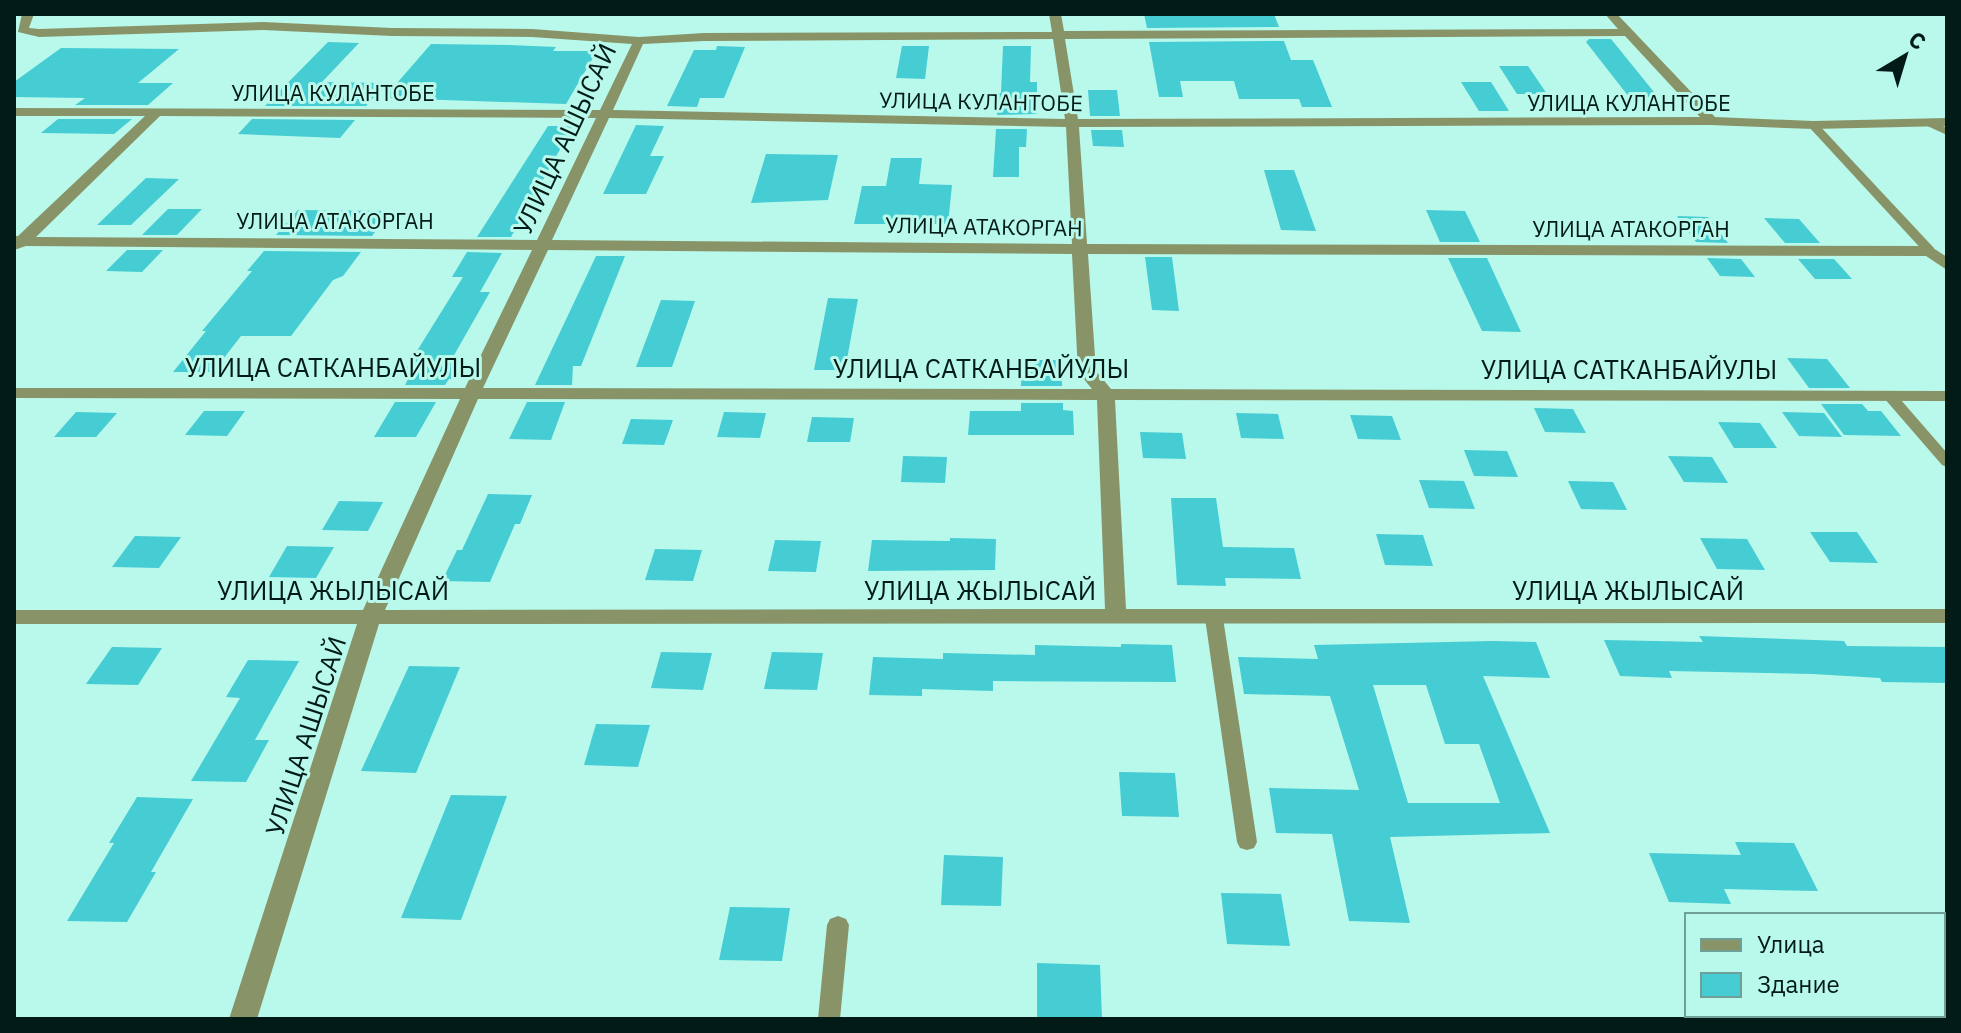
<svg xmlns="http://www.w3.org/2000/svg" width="1961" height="1033" font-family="'IBM Plex Sans',sans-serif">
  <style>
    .building { fill: #46ccd3; fill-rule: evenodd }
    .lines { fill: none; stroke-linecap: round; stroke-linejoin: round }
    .lane { fill: #889468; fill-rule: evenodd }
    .street { fill: #889468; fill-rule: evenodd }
    .labels { text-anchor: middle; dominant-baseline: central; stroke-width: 6; stroke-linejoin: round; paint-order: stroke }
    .far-street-label { font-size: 22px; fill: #021b17; stroke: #b8f9ec }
    .street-label { font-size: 26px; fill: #021b17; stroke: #b8f9ec }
  </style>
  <rect width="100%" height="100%" fill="#b8f9ec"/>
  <g class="building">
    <path d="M1144 14H1274L1279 27 1147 28Z"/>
    <path d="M1589 39H1611L1658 97H1629L1586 42Z"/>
    <path d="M1284 41 1291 60H1313L1332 107H1302L1299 99H1239L1234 81H1180L1183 97H1159L1149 42Z"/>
    <path d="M328 42 359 43 322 82 386 83 366 106H265Z"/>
    <path d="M431 44 509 45 556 47 553 51H597L566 104 384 98Z"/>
    <path d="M717 46 745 47 724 98H700L697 107 667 106 694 50H716Z"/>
    <path d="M902 46H929L925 79 896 78Z"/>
    <path d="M1003 46H1031L1030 82H1037V114L997 115 998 93H1001Z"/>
    <path d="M61 48 179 49 138 83H173L148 105H75L85 98 14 97V82Z"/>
    <path d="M1499 66H1528L1547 94H1517Z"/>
    <path d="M1461 82H1491L1509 111H1479Z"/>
    <path d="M1088 90H1117L1120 116H1090Z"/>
    <path d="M58 119H132L114 134 41 133Z"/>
    <path d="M252 119 355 120 340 138 238 134Z"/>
    <path d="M636 125 664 126 650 156H664L646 194H603Z"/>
    <path d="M548 126H573L511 237H477Z"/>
    <path d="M996 129H1027L1026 147H1019V177H993Z"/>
    <path d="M1091 130H1122L1124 147 1093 146Z"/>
    <path d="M766 154 838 155 828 200 751 203Z"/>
    <path d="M891 158H922L919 184 952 185 948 224H854L862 186H886Z"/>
    <path d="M1264 170H1294L1316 231 1281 230Z"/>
    <path d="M146 178 179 179 131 225H97Z"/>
    <path d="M168 209H202L177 235H142Z"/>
    <path d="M298 210 391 211 372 236 276 235Z"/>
    <path d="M1426 210 1465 211 1480 242H1440Z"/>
    <path d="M1677 216 1708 217 1728 243 1696 242Z"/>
    <path d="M1764 218 1799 219 1820 243H1785Z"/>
    <path d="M127 250H163L142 272 106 271Z"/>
    <path d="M264 251 361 252 343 276 333 280 291 336H241L213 372H173L206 331H202L252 271H247Z"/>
    <path d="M467 252 502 253 480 292H490L453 357H465L453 379H449L445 385H405L410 375H402L463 277H452Z"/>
    <path d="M596 256H625L581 366H573L572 385H535Z"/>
    <path d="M1145 257H1172L1179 311 1152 310Z"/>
    <path d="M1448 258H1487L1521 332 1482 331Z"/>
    <path d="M1707 258 1741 259 1755 277 1720 276Z"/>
    <path d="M1798 259H1834L1852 279H1815Z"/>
    <path d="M828 298 858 299 845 370H814Z"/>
    <path d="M661 300 695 301 672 367H636Z"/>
    <path d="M1787 358 1827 359 1850 388H1809Z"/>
    <path d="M1022 360H1061L1062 386H1021Z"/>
    <path d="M395 402H436L416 437H374Z"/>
    <path d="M527 402H565L551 440 509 439Z"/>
    <path d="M1021 403H1063V410L1073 411 1074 435H968L970 411H1021Z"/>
    <path d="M1821 404H1862L1868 411H1881L1901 436 1844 435Z"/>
    <path d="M1534 408 1573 409 1586 433 1545 432Z"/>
    <path d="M204 411H245L227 436 185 435Z"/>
    <path d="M76 412 117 413 96 437H54Z"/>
    <path d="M724 412 766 413 760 438 717 437Z"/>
    <path d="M1782 412 1824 413 1842 437 1799 436Z"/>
    <path d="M1236 413 1278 414 1284 439 1241 438Z"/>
    <path d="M1350 415 1392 416 1401 440 1358 439Z"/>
    <path d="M812 417 854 418 850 442H807Z"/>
    <path d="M631 419 673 420 664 445 622 444Z"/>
    <path d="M1718 422 1760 423 1777 448H1734Z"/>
    <path d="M1140 432 1182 433 1186 459 1143 458Z"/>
    <path d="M1464 450 1507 451 1518 477 1474 476Z"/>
    <path d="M903 456 947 457 945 483 901 482Z"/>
    <path d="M1668 456 1712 457 1728 483 1684 482Z"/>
    <path d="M1419 480 1464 481 1475 509 1429 508Z"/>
    <path d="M1568 481 1613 482 1627 510 1581 509Z"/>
    <path d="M488 494 532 495 520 524H515L490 582 442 581 457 550H462Z"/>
    <path d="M1171 498H1216L1223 547 1294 548 1301 579 1225 578 1226 586 1177 585Z"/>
    <path d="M339 501 383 502 368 531 322 530Z"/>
    <path d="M1810 532H1857L1878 563 1830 562Z"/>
    <path d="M1376 534 1423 535 1433 566 1385 565Z"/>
    <path d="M135 536 181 537 159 568 112 567Z"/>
    <path d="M950 538 996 539 995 570 868 571 872 540 950 541Z"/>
    <path d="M1700 538 1747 539 1765 570 1717 569Z"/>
    <path d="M775 540 821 541 816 572 768 571Z"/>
    <path d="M287 546 334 547 316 578 269 577Z"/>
    <path d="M655 549 702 550 693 581 645 580Z"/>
    <path d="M1699 636 1844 641 1847 646 1947 647V683L1882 682 1880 678 1813 674 1669 671 1672 678 1620 676 1604 640 1703 642Z"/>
    <path d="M1493 641 1536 642 1550 678 1483 676 1550 833 1390 837 1410 923 1349 921 1332 834 1276 833 1269 788 1359 790 1330 696 1244 694 1238 657 1318 659 1314 645ZM1373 685H1426L1445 744H1479L1500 803H1408Z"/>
    <path d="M1121 644 1172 645 1176 682 993 681V691L922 689V696L869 695 873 657 943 659V653L1035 655V645L1121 647Z"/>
    <path d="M112 647 162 648 138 685 86 684Z"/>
    <path d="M661 652 712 653 703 690 651 688Z"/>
    <path d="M772 652 823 653 817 690 764 689Z"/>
    <path d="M248 660 299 661 255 740H269L246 782 191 781 240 698 226 697Z"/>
    <path d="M409 666 460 667 416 773 361 771Z"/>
    <path d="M596 724 650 725 638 767 584 765Z"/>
    <path d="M1119 772 1175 773 1179 817 1122 816Z"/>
    <path d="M451 795 507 796 461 920 401 918Z"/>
    <path d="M137 797 193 799 151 872H156L127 922 67 921 114 843H109Z"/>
    <path d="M1735 842 1794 843 1818 891 1724 889 1731 904 1669 902 1649 853 1741 855Z"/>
    <path d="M944 855 1003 857 1001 906 941 905Z"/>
    <path d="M1221 893 1281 894 1290 946 1227 944Z"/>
    <path d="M730 907 790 908 782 961 719 960Z"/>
    <path d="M1037 963 1100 965 1102 1019H1037Z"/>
  </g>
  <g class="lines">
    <g class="lane">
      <path d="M1923 120H1931L1947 128V135L1923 124Z"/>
      <path d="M1809 123H1817L1934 248V254H1926L1809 127Z"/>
      <path d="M1889 391 1894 392 1947 453V467L1942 465 1884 398 1882 395Z"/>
      <path d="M1214 612 1223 618 1257 842 1254 848 1247 850 1240 848 1237 842 1205 618Z"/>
      <path d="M838 916 846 919 849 925 840 1019H818L827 925 830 919Z"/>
    </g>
    <path class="street" d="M22 14H34L29 28 39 29 263 22 392 28 532 29 639 37 704 33 1052 32 1049 14H1061L1064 31 1618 29 1605 14H1617L1715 117 1813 121 1947 118V126L1813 129 1711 125 1079 127 1087 244 1930 246 1947 257V270L1926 256 1088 254 1096 371 1111 389 1947 391V401L1115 400 1126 609H1947V623L379 624 257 1019H229L357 624H14V610H363L460 399 14 398V388H465L532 250 26 246 14 250V236H18L145 116H14V108L600 110 632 44 532 37 392 36 263 30 39 37 18 32ZM1625 36 1700 117 1078 119 1065 39ZM1053 39 1065 119 613 110 643 44 704 41ZM160 116 596 118 537 240 36 237ZM609 118 1066 127 1072 244 552 240ZM548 250 1072 254 1078 372 1092 389 483 388ZM478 399 1097 400 1105 609 385 610Z"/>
  </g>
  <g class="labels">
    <g class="far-street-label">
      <text x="333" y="92">УЛИЦА КУЛАНТОБЕ</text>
      <text transform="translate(981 101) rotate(1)">УЛИЦА КУЛАНТОБЕ</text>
      <text x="1629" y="102">УЛИЦА КУЛАНТОБЕ</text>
      <text x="335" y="220">УЛИЦА АТАКОРГАН</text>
      <text transform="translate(984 226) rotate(1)">УЛИЦА АТАКОРГАН</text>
      <text x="1631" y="228">УЛИЦА АТАКОРГАН</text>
    </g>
    <g class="street-label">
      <text transform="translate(564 139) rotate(-65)">УЛИЦА АШЫСАЙ</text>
      <text x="333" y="367">УЛИЦА САТКАНБАЙУЛЫ</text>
      <text x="981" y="368">УЛИЦА САТКАНБАЙУЛЫ</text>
      <text x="1629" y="369">УЛИЦА САТКАНБАЙУЛЫ</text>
      <text x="333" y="590">УЛИЦА ЖЫЛЫСАЙ</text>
      <text x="980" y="590">УЛИЦА ЖЫЛЫСАЙ</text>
      <text x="1628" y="590">УЛИЦА ЖЫЛЫСАЙ</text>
      <text transform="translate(305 736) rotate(-72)">УЛИЦА АШЫСАЙ</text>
    </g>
  </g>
  <rect width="1961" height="1033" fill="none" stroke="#021b17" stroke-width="32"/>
  <rect x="1685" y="913" width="260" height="104" fill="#b8f9ec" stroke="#6fa097" stroke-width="2"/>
  <rect x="1701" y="939" width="40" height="12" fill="#889468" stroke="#6fa097" stroke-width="2"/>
  <text x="1757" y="953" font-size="24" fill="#021b17">Улица</text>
  <rect x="1701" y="973" width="40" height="24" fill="#46ccd3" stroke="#6fa097" stroke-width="2"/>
  <text x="1757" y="993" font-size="24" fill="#021b17">Здание</text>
  <g transform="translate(1905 56) rotate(38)" stroke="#b8f9ec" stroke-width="6" paint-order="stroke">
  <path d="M0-6L14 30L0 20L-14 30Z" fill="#021b17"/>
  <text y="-12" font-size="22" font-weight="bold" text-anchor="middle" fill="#021b17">С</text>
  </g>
</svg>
